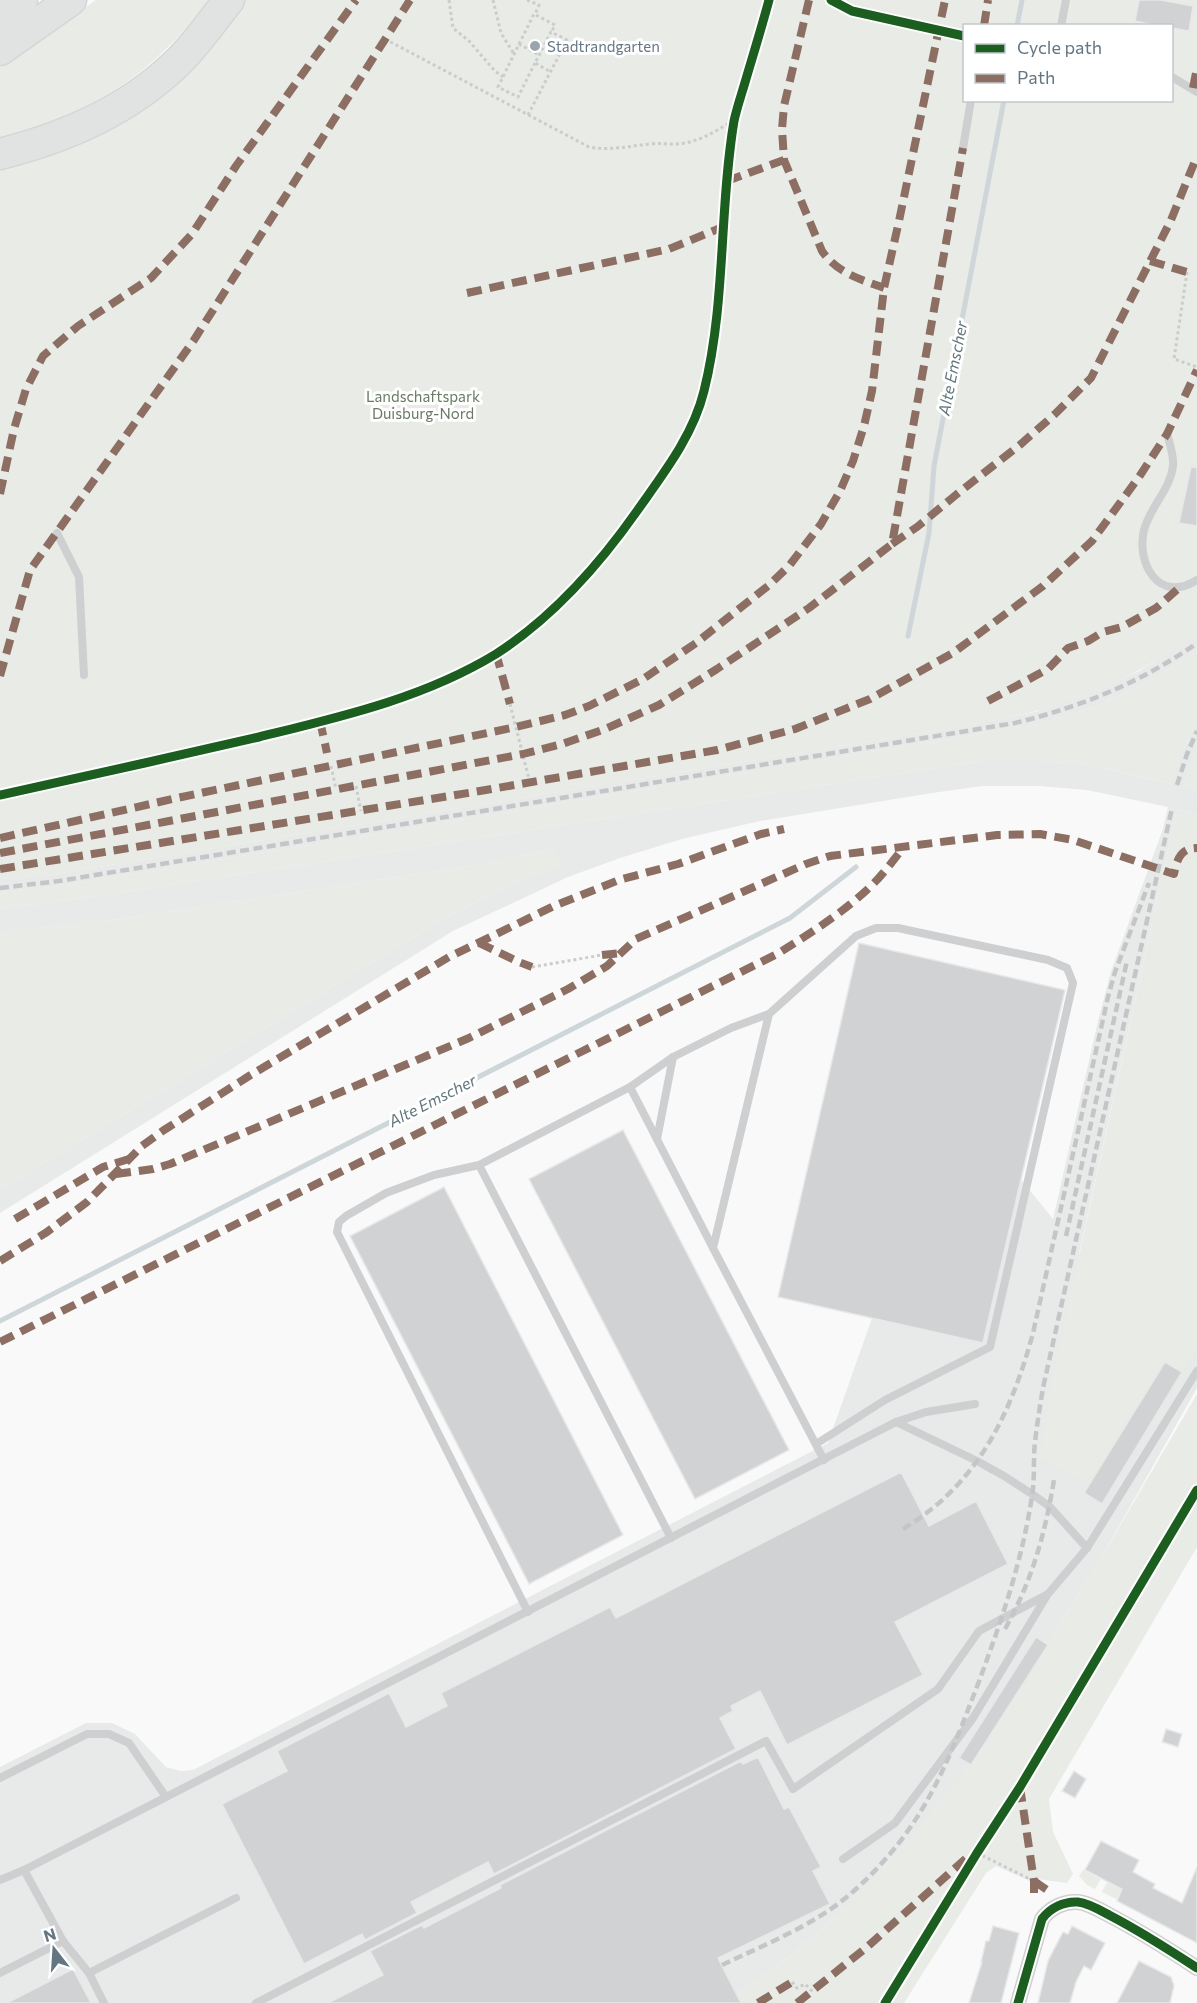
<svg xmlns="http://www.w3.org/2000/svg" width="1197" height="2003" font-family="Commissioner,sans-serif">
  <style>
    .built { fill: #e8e9e9 }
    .green { fill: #e8ebe6; fill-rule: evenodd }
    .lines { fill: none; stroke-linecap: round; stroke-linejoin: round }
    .stream { stroke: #ced6d9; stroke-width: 5 }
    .building { fill: #d0d2d3; stroke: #e8e8e8; stroke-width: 1.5 }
    .highway-casing { stroke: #d5d6d6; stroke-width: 33 }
    .path { stroke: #cbcccd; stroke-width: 3; stroke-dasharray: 3 3; stroke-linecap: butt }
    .lane { stroke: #cecfd0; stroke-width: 8 }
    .street { stroke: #cecfd0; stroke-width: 16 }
    .highway { stroke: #e1e2e2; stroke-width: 30 }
    .rail { stroke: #c3c5c6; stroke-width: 4.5; stroke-dasharray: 9 4.5; stroke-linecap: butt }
    .quiet { stroke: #8d6e63; stroke-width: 8; stroke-dasharray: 15 8; stroke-linecap: butt }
    .cycleway-casing { stroke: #fff; stroke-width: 13 }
    .cycleway { stroke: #1b5e20; stroke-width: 9 }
    .poi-dot { fill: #99a4ac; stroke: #fff; stroke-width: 2 }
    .labels { text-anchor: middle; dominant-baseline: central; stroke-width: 6; stroke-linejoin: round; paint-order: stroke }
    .poi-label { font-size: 15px; fill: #657683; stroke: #fff; text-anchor: start }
    .park-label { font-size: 15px; fill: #687a64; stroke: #fff }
    .water-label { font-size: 16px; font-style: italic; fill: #60757c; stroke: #fff }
  </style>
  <rect width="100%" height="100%" fill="#f9f9f9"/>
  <g class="built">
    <path d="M1197 634V651L1145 683 1097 706 1039 724 60 886 0 893V879L55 874 971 725 1035 712 1092 693 1139 671Z"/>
    <path d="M1197 720V744L1183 786 1197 791V814L1177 809 1079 1254 1197 1301V1388L1101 1558 971 1765 937 1808 878 1875 836 1917 791 1955 725 2003H0V1767L86 1723H112L135 1734 166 1767 181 1771 193 1770 828 1443 877 1304 1006 1161 1053 1219 1098 1021 1111 971 1163 829 1168 807 1087 790 1039 786H982L932 793 760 821 682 839 620 858 568 877 453 931 0 1213V1190L447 917 502 889 562 864 551 849 483 864 111 920 2 932H0V909L106 895 983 761H1041L1089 765 1171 784 1186 744Z"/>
  </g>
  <g class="green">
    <path d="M96 0H208C152 76 90 114 0 138V67Z"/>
    <path d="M245 0H1197V634C1163 656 1129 678 1092 693 1053 709 1012 717 971 725L55 874 0 879V168C54 155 107 137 151 102 166 91 178 76 191 63 212 41 228 25 245 0ZM964 26H1172V100H964Z"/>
    <path d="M1197 651V720L1186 744 1172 784 1089 765 1041 761H983L106 895 0 909V893L60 886 1039 724 1097 706 1145 683Z"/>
    <path d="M1197 744V791L1182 786Z"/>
    <path d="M1177 809 1197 814V1350L1182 1372 1164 1362 1090 1485 1040 1457 1049 1393Z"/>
    <path d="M551 849 562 864 502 889 447 917 0 1190V932L111 920 483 864Z"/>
    <path d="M1197 1394V1547L1049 1799 1053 1832 1073 1874 1067 1883 1037 1879 1030 1881 996 1866 986 1873 904 2003H725L791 1955 836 1917 911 1837 971 1765 1101 1558Z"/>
    <path d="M1083 1870 1101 1879 1095 1889 1087 1885 1079 1876Z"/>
    <path d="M1107 1882 1123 1890 1118 1900 1102 1892Z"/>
  </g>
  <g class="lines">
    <g class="stream">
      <path d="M1017 26 1022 0"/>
      <path d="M908 636 929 533 934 466 1004 100"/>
      <path d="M0 1321 790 918 856 867"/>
    </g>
  </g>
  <g class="building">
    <path d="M1139 0H1161L1193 6 1189 31 1172 28V26H1158L1135 21Z"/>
    <path d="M1191 467 1197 468V526L1179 523Z"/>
    <path d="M859 943 1065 990 983 1343 778 1297Z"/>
    <path d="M623 1130 789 1450 695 1499 529 1179Z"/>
    <path d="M444 1187 623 1535 529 1584 350 1236Z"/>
    <path d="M1165 1362 1182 1372 1102 1504 1084 1493Z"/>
    <path d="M901 1472 929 1526 976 1501 1008 1564 895 1622 923 1675 787 1745 760 1691 731 1706 733 1711 720 1718 736 1749 494 1874 488 1862 411 1902 417 1913 365 1940 362 1934 304 1964 222 1804 287 1771 277 1751 389 1693 406 1727 447 1706 441 1693 610 1607 616 1618Z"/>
    <path d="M1036 1637 1048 1645 971 1765 959 1758Z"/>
    <path d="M1166 1729 1182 1734 1178 1747 1162 1742Z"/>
    <path d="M758 1757 784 1809 789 1807 821 1867 813 1871 830 1904 718 1958 741 2003H328L383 1975 370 1951 422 1925 424 1928 501 1888 500 1885 741 1761 743 1764Z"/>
    <path d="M1074 1771 1086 1779 1075 1798 1062 1791Z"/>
    <path d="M1101 1841 1139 1860 1133 1872 1155 1884 1153 1888 1182 1903 1197 1867V1943L1117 1901 1122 1889 1085 1870Z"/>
    <path d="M993 1926 1019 1933 1001 2003H969L982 1962H981L986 1941H989Z"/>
    <path d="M1072 1926 1105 1943 1091 1970 1084 1966 1076 1982 1070 2003H1038L1048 1961 1063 1932 1068 1934Z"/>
    <path d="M1139 1961 1171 1977 1174 1986 1170 2003H1117Z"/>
    <path d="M73 1969 91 2003H7Z"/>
  </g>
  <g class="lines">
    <g class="highway-casing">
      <g id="highway">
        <path d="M0 20 22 0"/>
        <path d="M0 50 71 0"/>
        <path d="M0 154C67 137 129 110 179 61 197 43 213 20 229 0"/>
      </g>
    </g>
    <g class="path">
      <path d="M449 0 453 28 469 41 494 70 503 77"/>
      <path d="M493 0 501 33 514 54"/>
      <path d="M527 0 539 5 535 14"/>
      <path d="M385 39 589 147C611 151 629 146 650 144 659 143 666 144 674 144 696 144 717 131 735 119"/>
      <path d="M519 44 534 14 555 25 552 31"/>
      <path d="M535 63 518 97 498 87 519 44 539 55"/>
      <path d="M528 115 567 40 551 32 535 63 551 72"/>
      <path d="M1187 272 1174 359 1197 367"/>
      <path d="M510 704 530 783"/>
      <path d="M331 766 336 789"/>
      <path d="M356 786 361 811"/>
      <path d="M532 967 602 955"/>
      <path d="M977 1853 1034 1881"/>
      <path d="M792 1982 797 1988 805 1984 813 1992"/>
    </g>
    <g class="lane">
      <path d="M831 0 852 11 964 36"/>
      <path d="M1061 26 1066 0"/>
      <path d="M1172 77 1197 92"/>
      <path d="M963 148 971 100"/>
      <path d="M1167 434C1170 444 1174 456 1173 466 1170 490 1150 507 1144 530 1136 564 1159 604 1197 580"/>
      <path d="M57 533 79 577 84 675"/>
      <path d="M630 1087 673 1057 731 1028 769 1014"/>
      <path d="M657 1139 673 1057"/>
      <path d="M479 1165 434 1175 386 1193 346 1216 339 1222 337 1232 528 1612"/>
      <path d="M896 1422 977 1461 1004 1476 1035 1496 1050 1507 1087 1548"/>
      <path d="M816 1444 885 1400 990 1347 1073 983 1067 968 1048 960 898 928H876L856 936 769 1014 713 1248 824 1460"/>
      <path d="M671 1538 479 1165 630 1087 713 1248"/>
      <path d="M0 1778 87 1734H109L129 1743 166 1797"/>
      <path d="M843 1859 895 1823 973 1718 1046 1597"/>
      <path d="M24 1870 63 1941 89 1973 104 2003"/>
      <path d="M0 1880 24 1870 896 1422 926 1412 975 1404"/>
      <path d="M0 1973 63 1941"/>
      <path d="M89 1973 236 1898"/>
      <path d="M256 2003 766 1741 793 1789 938 1689 979 1631 1048 1594 1087 1548 1197 1371"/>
    </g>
    <path class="street" d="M1018 2003 1042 1919C1050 1908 1064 1901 1078 1902 1088 1903 1100 1910 1109 1915 1140 1931 1168 1949 1197 1968"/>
    <use href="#highway" class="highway"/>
    <g class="rail">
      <path d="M1177 785 1187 754 1197 731"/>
      <path d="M0 888 59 881 1015 723C1081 707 1142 682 1197 643"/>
      <path d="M1066 1236 1127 961"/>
      <path d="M903 1529C978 1484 1011 1414 1033 1333L1108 997 1115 972 1149 883"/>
      <path d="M1005 1629C1032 1581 1045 1534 1054 1480"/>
      <path d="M722 1965C768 1943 818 1924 856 1889 924 1827 946 1767 978 1684 1001 1622 1022 1562 1032 1496 1035 1478 1033 1460 1035 1442 1037 1424 1040 1406 1043 1388L1172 808"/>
    </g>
    <g class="quiet">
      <path d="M809 0 784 106 782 129 784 160 822 251C837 273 860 279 884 288"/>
      <path d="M984 26 988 0"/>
      <path d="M1193 88 1197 68"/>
      <path d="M727 181 784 160"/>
      <path d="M1150 261 1187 272"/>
      <path d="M467 293 669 249 723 227"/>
      <path d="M0 494 14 429 26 389 43 356 78 326 151 278 192 234 236 166 356 0"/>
      <path d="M892 544 917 527 957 494 1021 444 1055 414 1091 378 1171 220 1197 156"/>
      <path d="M496 653 510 704"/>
      <path d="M0 676 30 570 194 340 410 0"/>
      <path d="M988 701 1048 669 1068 648 1088 641 1103 632 1122 627 1156 608 1179 588"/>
      <path d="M320 721 327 753"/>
      <path d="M0 838 177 798 516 727 565 715 589 706 643 679 696 643 768 586 789 566 821 524 840 491 853 461 864 426 872 391 884 288 899 221 945 0"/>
      <path d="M0 853 523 754 562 744 605 729 659 705 717 669 809 608 892 544 963 148"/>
      <path d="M0 869 474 792 717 750 795 729 870 699 953 653 1043 586 1092 541 1139 477 1167 434 1197 370"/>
      <path d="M479 943 519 962 532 967"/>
      <path d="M602 955 621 953"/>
      <path d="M116 1174 153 1169 170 1164 469 1038 568 989 607 966 636 939 806 864 830 856 997 835 1040 834 1073 840 1174 874C1177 860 1180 848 1197 848"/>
      <path d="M15 1219 103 1167 129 1159"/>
      <path d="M0 1261 47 1232 87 1202 142 1146 164 1130 249 1076 449 957 554 906 619 880 678 864 761 834 784 829"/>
      <path d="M0 1342 779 953C812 932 846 911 874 883 885 872 894 859 904 847"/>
      <path d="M1020 1787 1034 1881V1901"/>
      <path d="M1034 1881 1050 1892"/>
      <path d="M758 2003 792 1982"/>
      <path d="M797 2003 867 1947 971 1854"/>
    </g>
    <g class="cycleway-casing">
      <g id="cycleway">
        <path d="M831 0 852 11 964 36"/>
        <path d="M0 795C86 776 173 757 259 737 340 717 424 698 496 654 552 618 599 565 637 511 663 474 693 436 704 391 726 303 719 210 734 121 737 107 742 93 746 79 754 52 762 26 769 0"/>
        <path d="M885 2003 977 1853 1020 1787 1197 1490"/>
        <path d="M1018 2003 1042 1919C1050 1908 1064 1901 1078 1902 1088 1903 1100 1910 1109 1915 1140 1931 1168 1949 1197 1968"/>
      </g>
    </g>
    <use href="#cycleway" class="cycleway"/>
  </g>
  <circle class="poi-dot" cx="535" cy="46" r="6"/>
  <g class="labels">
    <g class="poi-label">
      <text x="547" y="46">Stadtrandgarten</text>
    </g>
    <g class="park-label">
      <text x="423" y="396">Landschaftspark<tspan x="423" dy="17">Duisburg-Nord</tspan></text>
    </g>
    <g class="water-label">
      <text transform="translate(952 368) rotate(-79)">Alte Emscher</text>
      <text transform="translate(432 1100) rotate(-27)">Alte Emscher</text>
    </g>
  </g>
  <rect x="963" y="24" width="210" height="78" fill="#ffffff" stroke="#c1c8cd" stroke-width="1.5"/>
  <rect x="975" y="44" width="30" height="9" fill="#1b5e20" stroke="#c1c8cd" stroke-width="1.5"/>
  <text x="1017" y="54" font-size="18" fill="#657683">Cycle path</text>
  <rect x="975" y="74" width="30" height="9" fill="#8d6e63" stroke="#c1c8cd" stroke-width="1.5"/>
  <text x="1017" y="84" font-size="18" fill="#657683">Path</text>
  <g transform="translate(54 1949) rotate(343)" stroke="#ffffff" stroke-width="4.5" paint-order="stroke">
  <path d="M0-4.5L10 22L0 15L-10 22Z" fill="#657683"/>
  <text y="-9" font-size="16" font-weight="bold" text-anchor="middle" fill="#657683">N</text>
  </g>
</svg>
